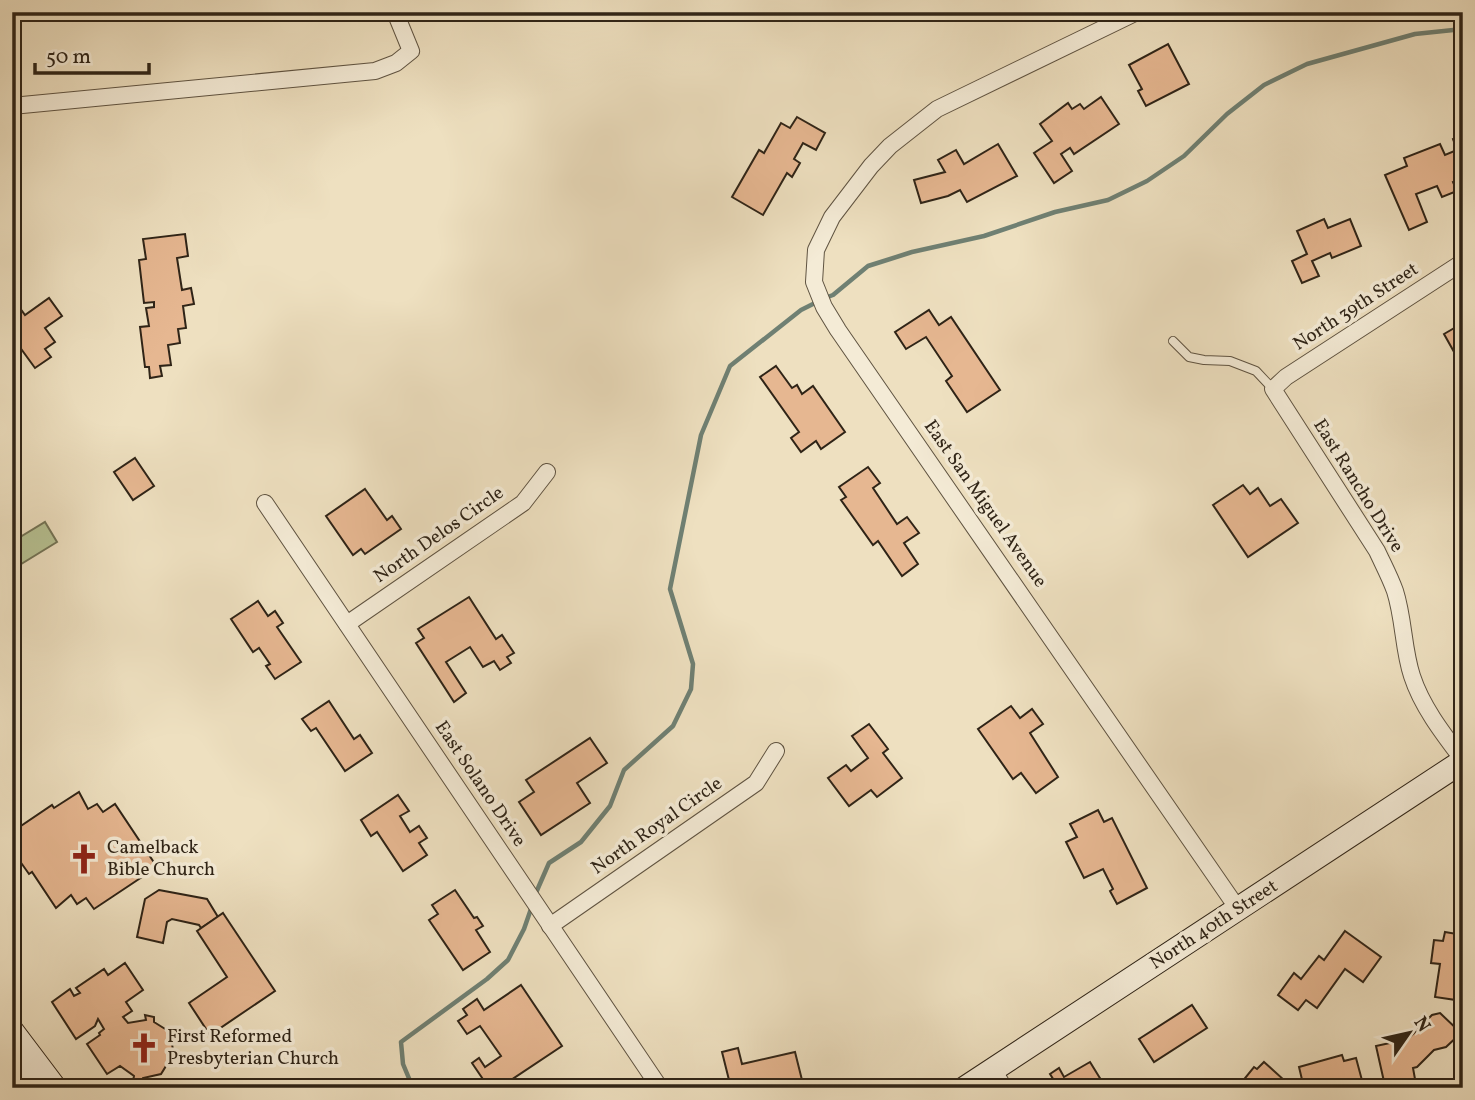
<svg xmlns="http://www.w3.org/2000/svg" width="1475" height="1100" font-family="Vollkorn,serif">
  <style>
    .garden { fill: #b7c293; stroke: #737355; stroke-width: 2 }
    .lines { fill: none; stroke-linecap: round; stroke-linejoin: round }
    .stream { stroke: #6f8073; stroke-width: 4.5 }
    .building { fill: #e6b791; stroke: #2f2417; stroke-width: 2 }
    .lane-casing { stroke: #5f5341; stroke-width: 10 }
    .street-casing { stroke: #5f5341; stroke-width: 18 }
    .secondary-casing { stroke: #2f2417; stroke-width: 25 }
    .lane { stroke: #f4ebd6; stroke-width: 8 }
    .street { stroke: #f4ebd6; stroke-width: 16 }
    .secondary { stroke: #f4ebd6; stroke-width: 23 }
    .labels { text-anchor: middle; dominant-baseline: central; stroke-width: 7; stroke-linejoin: round; paint-order: stroke }
    .street-label { font-size: 19px; fill: #2f2417; stroke: #f4ebd6 }
    .poi-label { font-size: 19px; fill: #2f2417; stroke: #f4ebd6; text-anchor: start }
  </style>
  <rect width="100%" height="100%" fill="#eee0c0"/>
  <filter id="stains"><feTurbulence type="fractalNoise" baseFrequency=".00286" numOctaves="4"/><feColorMatrix values="0 0 0 0 .2 0 0 0 0 .09 0 0 0 0 .02 0 0 0 .5 -.17"/></filter>
  <radialGradient id="worn" r=".72"><stop offset=".6" stop-color="#630" stop-opacity="0"/><stop offset="1" stop-color="#630" stop-opacity=".3"/></radialGradient>
  <path class="garden" d="M45 522 57 542 13 569 12 542Z"/>
  <g class="lines">
    <g class="stream">
      <path d="M825 298 833 295 868 266 912 252 984 236 1055 212 1108 200 1147 181 1184 156 1227 114 1264 85 1307 64 1415 34 1463 29"/>
      <path d="M535 895 549 863 581 842 610 806 624 770 673 726 691 689 693 664 670 589 701 435 730 366 801 310 817 302"/>
      <path d="M413 1088 403 1064 401 1042 487 979 508 960 524 929 532 906"/>
    </g>
  </g>
  <g class="building">
    <path d="M1168 44 1189 84 1146 106 1138 91 1142 89 1129 65Z"/>
    <path d="M1101 97 1119 124 1074 154 1070 148 1061 154 1072 171 1054 183 1034 153 1052 141 1040 124 1068 103 1072 109 1080 104 1084 109Z"/>
    <path d="M797 117 825 133 816 150 803 143 794 159 800 163 792 177 787 173 763 215 732 197 759 150 764 153 781 123 790 128Z"/>
    <path d="M1463 135V178L1453 182 1457 191 1442 197 1437 186 1416 194 1427 222 1409 230 1385 175 1407 166 1404 158 1440 144 1445 155 1457 150 1453 139Z"/>
    <path d="M998 144 1017 176 967 202 960 190 948 196 921 203 914 180 945 172 938 160 956 150 964 164Z"/>
    <path d="M1324 219 1328 228 1350 219 1361 246 1332 258 1330 253 1312 261 1319 276 1302 283 1292 261 1307 254 1297 231Z"/>
    <path d="M185 234 188 256 177 258 182 290 191 288 194 304 183 306 186 328 178 329 180 343 168 345 171 365 160 366 162 376 150 378 149 367H145L140 327 149 326 146 308 154 307V302L144 303 139 260 146 259 143 239Z"/>
    <path d="M12 297 25 315 49 298 62 316 45 328 55 342 45 349 51 357 35 368 16 342 12 345Z"/>
    <path d="M929 310 939 325 951 317 1000 390 967 412 946 381 952 376 926 337 906 349 895 332Z"/>
    <path d="M1463 323V368L1444 334Z"/>
    <path d="M776 366 792 388 797 385 802 394 813 386 845 432 821 449 816 441 801 452 791 438 799 432 760 377Z"/>
    <path d="M135 458 154 486 133 500 114 472Z"/>
    <path d="M868 467 880 483 873 488 897 524 907 517 919 533 904 543 918 564 902 576 878 541 873 545 841 500 846 497 839 487Z"/>
    <path d="M1243 485 1250 494 1258 488 1270 506 1281 499 1298 523 1248 557 1213 505Z"/>
    <path d="M365 489 387 520 392 516 401 529 365 554 361 549 353 555 326 516Z"/>
    <path d="M469 597 496 639 502 635 514 653 507 657 511 663 500 670 494 661 483 667 470 647 446 662 466 693 454 702 416 643 424 638 418 629Z"/>
    <path d="M258 601 268 616 275 611 283 623 277 627 301 662 275 679 266 666 270 664 259 648 253 652 231 619Z"/>
    <path d="M329 701 354 739 360 735 372 753 345 771 316 728 311 731 302 719Z"/>
    <path d="M1011 706 1020 718 1032 709 1043 724 1030 733 1058 777 1036 793 1021 773 1013 779 978 729Z"/>
    <path d="M869 724 888 749 883 753 902 778 877 797 871 790 849 806 828 778 846 765 851 771 868 758 852 736Z"/>
    <path d="M590 738 607 763 577 783 590 803 541 835 519 802 534 792 526 780Z"/>
    <path d="M79 792 88 809 97 804 103 812 115 804 157 867 94 909 86 898 77 904 71 895 56 908 32 872 29 874 12 850V832L52 805 54 808Z"/>
    <path d="M398 795 409 811 400 816 410 832 419 826 427 838 419 843 427 855 403 871 377 832 371 836 361 820Z"/>
    <path d="M1098 810 1104 822 1112 818 1147 888 1117 904 1110 891 1113 889 1103 869 1084 878 1066 842 1077 837 1070 824Z"/>
    <path d="M159 890 207 899 218 917 201 928 199 925 172 919 167 922 163 943 137 937 145 899Z"/>
    <path d="M455 890 474 918 477 917 483 926 476 930 490 952 463 970 429 920 438 914 432 905Z"/>
    <path d="M223 913 275 991 210 1035 189 1003 227 977 197 931Z"/>
    <path d="M1345 931 1381 957 1363 982 1345 969 1317 1008 1306 1000 1298 1010 1278 995 1294 973 1301 979 1319 956 1324 960Z"/>
    <path d="M1445 932 1463 935V987L1458 986 1456 1000 1435 997 1440 964 1431 963 1434 940 1443 941Z"/>
    <path d="M125 963 143 990 126 1002 132 1011 123 1017 128 1023 146 1020 145 1015 154 1017V1022L170 1032 173 1050 177 1051 175 1059 171 1058 161 1074 143 1078 142 1083 133 1081 134 1076 120 1066 107 1074 87 1044 100 1035 99 1033 104 1029 98 1019 95 1026 76 1039 52 1002 70 989 74 996 80 993 76 988 104 969 108 975Z"/>
    <path d="M521 985 562 1046 499 1088H489L472 1063 479 1058 485 1067 501 1056 480 1026 467 1034 458 1021 467 1015 463 1009 477 999 484 1010Z"/>
    <path d="M1192 1005 1207 1028 1154 1062 1139 1039Z"/>
    <path d="M1440 1013 1461 1033 1446 1047 1434 1050 1417 1067 1413 1068 1415 1079 1385 1086 1376 1046 1408 1039 1432 1015Z"/>
    <path d="M738 1048 742 1064 795 1052 804 1088H731L722 1052Z"/>
    <path d="M1342 1055 1344 1061 1356 1058 1363 1084 1350 1088H1304L1299 1067Z"/>
    <path d="M1090 1062 1106 1088 1047 1087 1055 1082 1050 1074 1059 1068 1064 1077Z"/>
    <path d="M1264 1062 1284 1080 1277 1088H1237L1254 1067 1257 1069Z"/>
  </g>
  <g class="lines">
    <g class="lane-casing">
      <path id="lane" d="M1173 341 1189 357 1204 360 1230 361 1256 371 1273 389"/>
    </g>
    <g class="street-casing">
      <g id="street">
        <path d="M1137 12 937 109 890 146 871 166 832 217 816 250 814 282 824 307 838 330 1238 909"/>
        <path d="M12 106 375 71 396 63 411 51 395 12"/>
        <path d="M1463 262 1286 377 1273 389 1377 551C1383 564 1390 577 1395 591 1404 619 1403 649 1412 676 1422 707 1444 735 1463 760"/>
        <path d="M265 503 660 1088"/>
        <path d="M347 624 523 503 547 472"/>
        <path d="M550 926 756 783 776 751"/>
        <path d="M993 1069 1004 1088"/>
        <path d="M1459 1088 1463 1084"/>
      </g>
    </g>
    <g class="secondary-casing">
      <g id="secondary">
        <path d="M12 1031 55 1088"/>
        <path d="M12 1058 34 1088"/>
        <path d="M965 1088 1463 761"/>
      </g>
    </g>
    <use href="#lane" class="lane"/>
    <use href="#street" class="street"/>
    <use href="#secondary" class="secondary"/>
  </g>
  <defs>
    <g id="church-bare" transform="scale(2.415)"><path d="M-1.2-6h2.4v3.5h3.3v2.4h-3.3V6h-2.4V-.1h-3.3v-2.4h3.3Z" fill="#8f2418" stroke="#f4ebd6" stroke-width="2.5" paint-order="stroke"/></g>
  </defs>
  <g fill-rule="evenodd">
    <use href="#church-bare" x="84" y="859"/>
    <use href="#church-bare" x="144" y="1048"/>
  </g>
  <g class="labels">
    <g class="street-label">
      <text transform="translate(1356 307) rotate(-33)">North 39th Street</text>
      <text transform="translate(1358 486) rotate(58)">East Rancho Drive</text>
      <text transform="translate(985 504) rotate(55)">East San Miguel Avenue</text>
      <text transform="translate(439 535) rotate(-35)">North Delos Circle</text>
      <text transform="translate(480 784) rotate(56)">East Solano Drive</text>
      <text transform="translate(657 826) rotate(-35)">North Royal Circle</text>
      <text transform="translate(1214 925) rotate(-33)">North 40th Street</text>
    </g>
    <g class="poi-label">
      <text x="107" y="848">Camelback<tspan x="107" dy="22">Bible Church</tspan></text>
      <text x="167" y="1037">First Reformed<tspan x="167" dy="22">Presbyterian Church</tspan></text>
    </g>
  </g>
  <rect width="1475" height="1100" fill="none" stroke="#eee0c0" stroke-width="42"/>
  <rect x="14" y="14" width="1447" height="1072" fill="none" stroke="#2f2417" stroke-width="3.5"/>
  <rect x="21" y="21" width="1433" height="1058" fill="none" stroke="#2f2417" stroke-width="2"/>
  <g transform="translate(1409 1033) rotate(56)" stroke="#f4ebd6" stroke-width="5" paint-order="stroke">
  <path d="M0-5L12 26L0 18L-12 26Z" fill="#2f2417"/>
  <text y="-10" font-size="19" font-weight="bold" text-anchor="middle" fill="#2f2417">N</text>
  </g>
  <path d="M35 63v10h114v-10" fill="none" stroke="#2f2417" stroke-width="3.5"/>
  <text x="46" y="63" font-size="21" fill="#2f2417" stroke="#f4ebd6" stroke-width="5" paint-order="stroke">50 m</text>
  <rect width="100%" height="100%" filter="url(#stains)"/>
  <rect width="100%" height="100%" fill="url(#worn)"/>
</svg>
